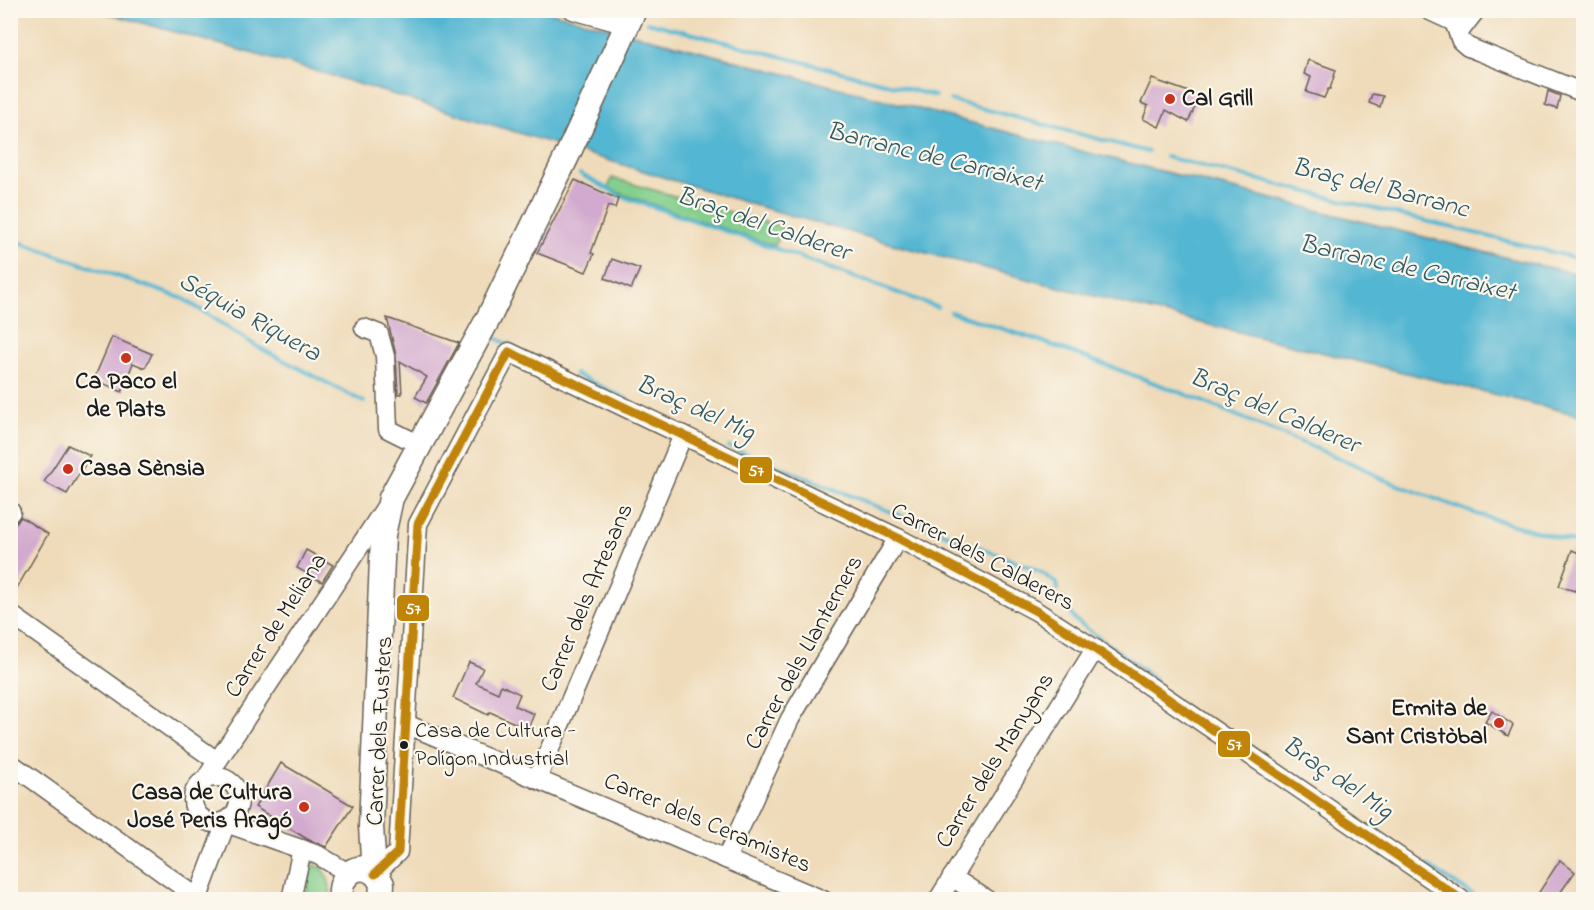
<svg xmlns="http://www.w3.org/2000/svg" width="1594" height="910" font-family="'Indie Flower',sans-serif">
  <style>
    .green { fill: #84cf8d; stroke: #507654; stroke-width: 1.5 }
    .water { fill: #53b6d2; stroke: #386977; stroke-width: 1.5 }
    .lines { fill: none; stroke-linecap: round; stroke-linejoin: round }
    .stream { stroke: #53b6d2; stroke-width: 4 }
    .building { fill: #d3aacf }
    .minor-casing { stroke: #665f53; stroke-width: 21 }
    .major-casing { stroke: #665f53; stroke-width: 27 }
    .minor { stroke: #fff; stroke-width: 18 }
    .major { stroke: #fff; stroke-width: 24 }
    .bus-1-casing { stroke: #fbf7ec; stroke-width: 14 }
    .bus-1 { stroke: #c08407; stroke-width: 9 }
    .poi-dot { fill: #c8321e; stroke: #fbf7ec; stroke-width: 2 }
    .bus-dot { fill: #1c1c1c; stroke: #fbf7ec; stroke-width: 2 }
    .labels { text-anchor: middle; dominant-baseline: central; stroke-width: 4.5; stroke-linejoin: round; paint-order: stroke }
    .bus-label { font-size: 22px; fill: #1c1c1c; stroke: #fbf7ec; text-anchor: start }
    .poi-label { font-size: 24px; font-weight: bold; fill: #1c1c1c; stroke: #fbf7ec; text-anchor: start }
    .street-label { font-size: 24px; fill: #1c1c1c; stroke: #fbf7ec }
    .water-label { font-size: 26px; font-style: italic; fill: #325a65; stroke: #fbf7ec }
    .line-badge { stroke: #fbf7ec; stroke-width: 2 }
    .badge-label { font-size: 16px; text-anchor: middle; font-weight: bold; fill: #fff }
  </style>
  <rect width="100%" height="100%" fill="#fbf7ec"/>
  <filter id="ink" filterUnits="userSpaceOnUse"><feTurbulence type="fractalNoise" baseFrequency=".0167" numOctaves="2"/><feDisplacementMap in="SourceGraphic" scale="12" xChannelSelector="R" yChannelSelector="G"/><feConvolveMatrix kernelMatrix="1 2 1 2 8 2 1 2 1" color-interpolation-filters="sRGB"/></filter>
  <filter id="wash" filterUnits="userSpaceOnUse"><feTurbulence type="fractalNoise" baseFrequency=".008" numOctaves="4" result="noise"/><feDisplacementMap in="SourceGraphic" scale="24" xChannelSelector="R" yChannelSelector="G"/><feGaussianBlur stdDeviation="1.35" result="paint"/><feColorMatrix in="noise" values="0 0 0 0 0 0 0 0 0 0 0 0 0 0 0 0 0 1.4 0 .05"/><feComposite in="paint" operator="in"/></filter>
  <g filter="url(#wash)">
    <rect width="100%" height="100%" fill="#efdbba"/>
    <g class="green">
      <path d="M612 178 782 227 775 246 622 194 608 188Z"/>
      <path d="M312 865 323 868 328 879 332 899 305 900Z"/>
    </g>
    <path class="water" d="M99 11H546L1053 144 1516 260 1583 275V416L1152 311 903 247 754 205 316 71Z"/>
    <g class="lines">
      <g class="stream">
        <path d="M647 22 935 96"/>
        <path d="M950 100 1148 152"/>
        <path d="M1166 157 1584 260"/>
        <path d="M580 174 621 196 752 240 937 307"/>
        <path d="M10 239 184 299 256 346 364 402"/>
        <path d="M950 312 1041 341 1187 395 1361 467 1377 477 1476 514 1584 545"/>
        <path d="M491 338V336L510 345"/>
        <path d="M575 374 627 399"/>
        <path d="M729 447 1041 572 1057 584 1058 589"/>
        <path d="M1062 598 1074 619 1155 679"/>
        <path d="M1426 865 1481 900"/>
      </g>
    </g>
    <g id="blocks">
      <g class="building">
        <path d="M1308 60 1336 70 1330 89H1328L1324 98 1306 92 1311 77 1304 74Z"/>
        <path d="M1152 79 1200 96 1188 122 1166 110 1159 127 1143 119 1148 106 1141 103Z"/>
        <path d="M1548 91 1560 96 1557 109 1545 105Z"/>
        <path d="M1372 94 1383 96 1380 107 1369 103Z"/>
        <path d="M575 180 618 199 615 208 608 206 591 253 594 254 586 272 537 253Z"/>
        <path d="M612 259 640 269 631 289 605 278Z"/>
        <path d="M387 318 459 343 426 403 415 397 427 377 400 361 402 394H398L396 355Z"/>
        <path d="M112 337 152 354 145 368 133 363 122 392 94 379Z"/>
        <path d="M68 445 90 456 67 494 44 482Z"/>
        <path d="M21 517 48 534 10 600V530Z"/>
        <path d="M306 550 333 565 322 582 297 568Z"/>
        <path d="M1572 550 1584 555V570L1575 591 1559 586Z"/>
        <path d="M469 662 483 668 476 683 498 693 501 685 520 694 515 706 534 714 528 729 490 712 488 715 453 698Z"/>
        <path d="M1492 711 1513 725 1508 736 1485 722Z"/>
        <path d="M281 763 353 806 326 847 307 839 255 807Z"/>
        <path d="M1560 860 1575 872 1555 900H1534Z"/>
      </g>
    </g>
  </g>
  <g filter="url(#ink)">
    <use href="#blocks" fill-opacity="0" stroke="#665f53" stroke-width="1.5"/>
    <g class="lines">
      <g class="minor-casing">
        <g id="minor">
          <path d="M573 10 627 25"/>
          <path d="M1428 10 1454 22 1461 41 1468 47 1584 93"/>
          <path d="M1459 32 1476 10"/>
          <path d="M364 328 379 334 385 356 388 429 420 445"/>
          <path d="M10 513 11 512"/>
          <path d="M10 614 217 761"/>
          <path d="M406 724 823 900"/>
          <path d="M10 763 198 898"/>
          <circle cx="216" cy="800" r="23"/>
          <path d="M537 779 683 435"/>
          <path d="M205 780 387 505"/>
          <path d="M223 822 318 855 348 873"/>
          <path d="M726 859 790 719 898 538"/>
          <path d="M375 874 398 852 418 524 509 352 898 538 1036 611 1095 649 1462 900"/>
          <path d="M952 877 987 900"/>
          <path d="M197 900 223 831 220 823"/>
          <path d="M291 900 302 849"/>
          <path d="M938 900 1095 649"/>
        </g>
      </g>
      <g class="major-casing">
        <g id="major">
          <path d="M374 873 371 826 383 535 391 498 489 317 567 156 634 10"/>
          <path d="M342 900C336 881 354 860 373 872 377 875 380 880 382 884L381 900"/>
        </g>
      </g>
      <use href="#minor" class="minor"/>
      <use href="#major" class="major"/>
      <g class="bus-1-casing">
        <path id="bus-1" d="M375 874 398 852 418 524 509 352 898 538 1036 611 1095 649 1462 900"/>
      </g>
      <use href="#bus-1" class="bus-1"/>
    </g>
  </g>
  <g class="poi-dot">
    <circle cx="1170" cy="99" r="6"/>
    <circle cx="126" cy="358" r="6"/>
    <circle cx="68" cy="469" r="6"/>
    <circle cx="1499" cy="723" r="6"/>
    <circle cx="304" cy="807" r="6"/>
  </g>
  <circle class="bus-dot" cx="404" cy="745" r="5"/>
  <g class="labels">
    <g class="bus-label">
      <text x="415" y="732">Casa de Cultura -<tspan x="415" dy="28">Polígon Industrial</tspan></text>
    </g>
    <g class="poi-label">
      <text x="1182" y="99">Cal Grill</text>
      <text x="126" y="382" text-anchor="middle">Ca Paco el<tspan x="126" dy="28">de Plats</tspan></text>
      <text x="80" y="469">Casa Sènsia</text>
      <text x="1487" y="709" text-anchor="end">Ermita de<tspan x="1487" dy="28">Sant Cristòbal</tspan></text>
      <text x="292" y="793" text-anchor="end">Casa de Cultura<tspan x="292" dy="28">José Peris Aragó</tspan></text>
    </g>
    <g class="street-label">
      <text transform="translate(982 558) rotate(28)">Carrer dels Calderers</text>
      <text transform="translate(588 598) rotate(-67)">Carrer dels Artesans</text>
      <text transform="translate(277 626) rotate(-57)">Carrer de Meliana</text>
      <text transform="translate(805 653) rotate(-61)">Carrer dels Llanterners</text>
      <text transform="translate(381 731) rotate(-87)">Carrer dels Fusters</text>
      <text transform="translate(996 761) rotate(-58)">Carrer dels Manyans</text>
      <text transform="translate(707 824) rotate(23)">Carrer dels Ceramistes</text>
    </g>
    <g class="water-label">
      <text transform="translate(934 158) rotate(14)">Barranc de Carraixet</text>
      <text transform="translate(1380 189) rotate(14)">Braç del Barranc</text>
      <text transform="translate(763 225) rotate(19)">Braç del Calderer</text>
      <text transform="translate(1407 269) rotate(13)">Barranc de Carraixet</text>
      <text transform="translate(249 318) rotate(29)">Séquia Riquera</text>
      <text transform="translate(695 409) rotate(24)">Braç del Mig</text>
      <text transform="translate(1274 412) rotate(23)">Braç del Calderer</text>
      <text transform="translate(1337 779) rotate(34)">Braç del Mig</text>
    </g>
  </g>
  <g class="line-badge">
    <rect x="739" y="456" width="34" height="28" rx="6" fill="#c08407"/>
    <rect x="396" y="594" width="34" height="28" rx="6" fill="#c08407"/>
    <rect x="1217" y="730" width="34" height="28" rx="6" fill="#c08407"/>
  </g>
  <g class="badge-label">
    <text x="756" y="476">57</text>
    <text x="413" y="614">57</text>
    <text x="1234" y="750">57</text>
  </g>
  <rect width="1594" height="910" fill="none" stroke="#fbf7ec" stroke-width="36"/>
</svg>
